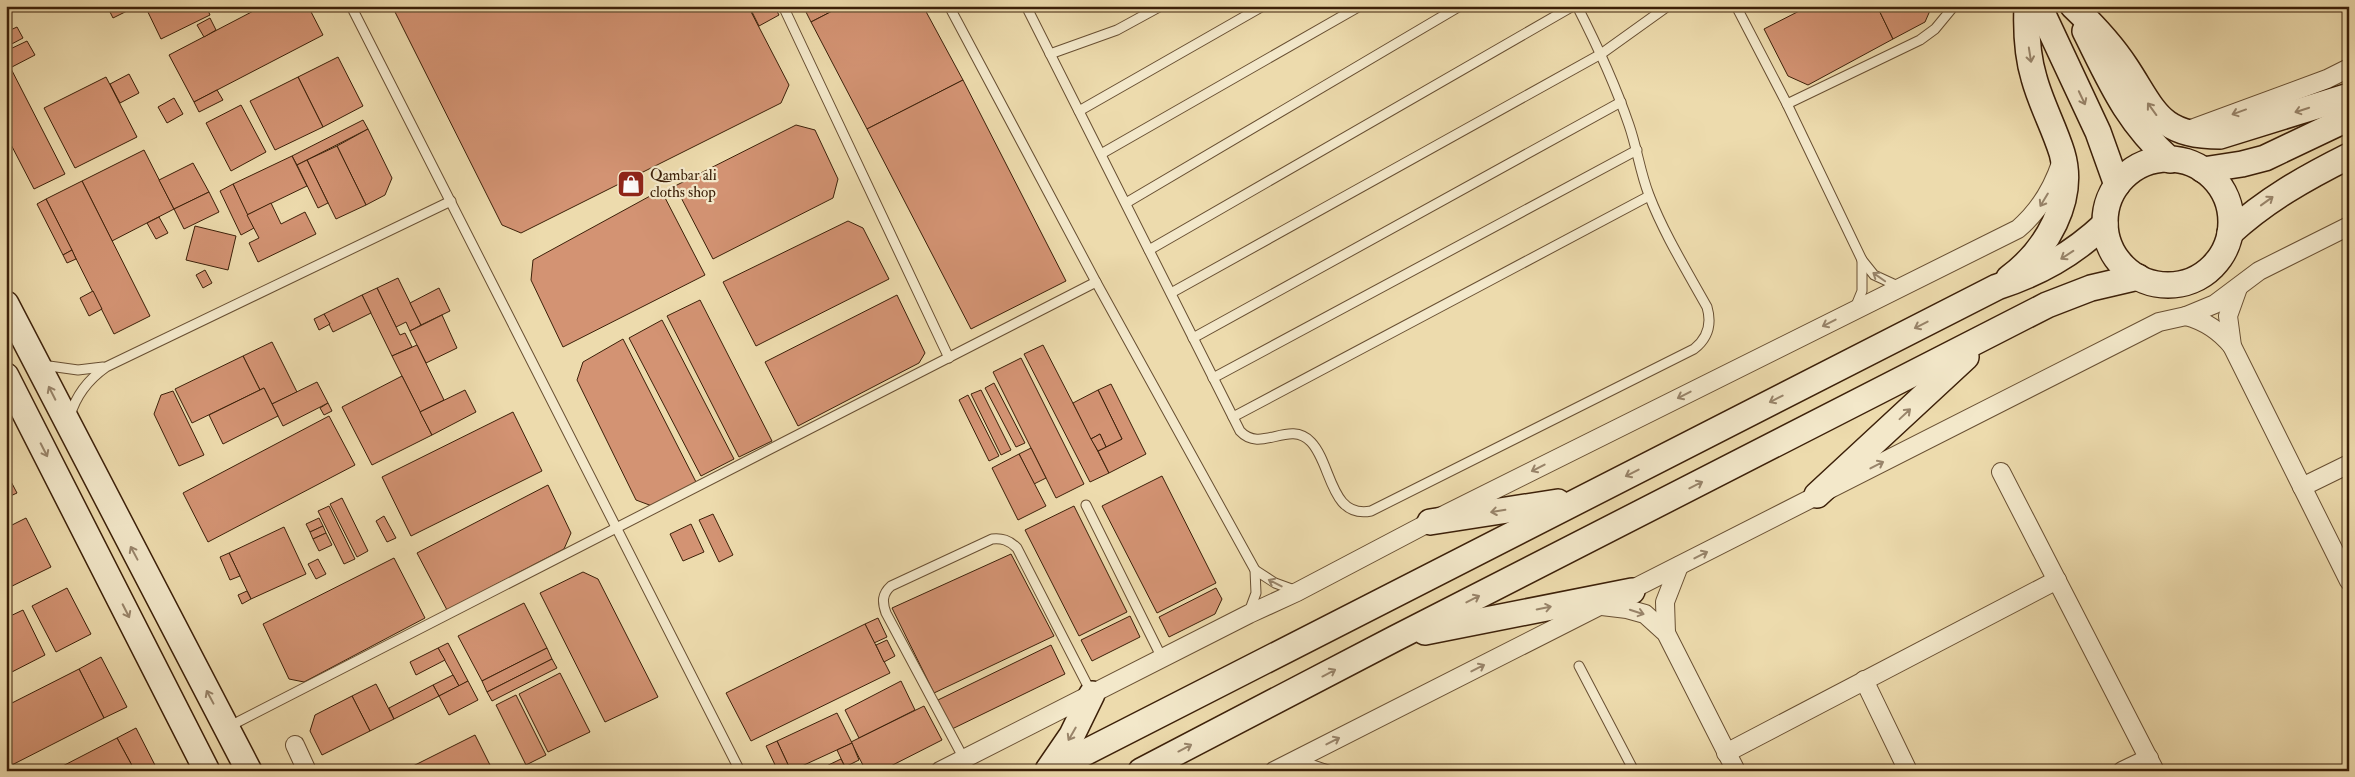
<svg xmlns="http://www.w3.org/2000/svg" width="2355" height="777" font-family="'IM FELL Double Pica',serif">
  <style>
    .building { fill: #d39373; stroke: #3c2009 }
    .lines { fill: none; stroke-linecap: round; stroke-linejoin: round }
    .service-casing { stroke: #684f32; stroke-width: 11 }
    .minor-casing { stroke: #684f32; stroke-width: 20 }
    .secondary-casing { stroke: #3c2009; stroke-width: 28 }
    .service { stroke: #f3e8ca; stroke-width: 9 }
    .minor { stroke: #f3e8ca; stroke-width: 18 }
    .secondary { stroke: #f3e8ca; stroke-width: 25 }
    .oneway { stroke: #98846a }
    .labels { text-anchor: middle; dominant-baseline: central; stroke-width: 4.5; stroke-linejoin: round; paint-order: stroke }
    .poi-label { font-size: 15px; fill: #3c2009; stroke: #f3e8ca; text-anchor: start }
  </style>
  <rect width="100%" height="100%" fill="#eddbad"/>
  <filter id="stains"><feTurbulence type="fractalNoise" baseFrequency=".004" numOctaves="4"/><feColorMatrix values="0 0 0 0 .2 0 0 0 0 .09 0 0 0 0 .02 0 0 0 .5 -.17"/></filter>
  <radialGradient id="worn" r=".72"><stop offset=".6" stop-color="#630" stop-opacity="0"/><stop offset="1" stop-color="#630" stop-opacity=".3"/></radialGradient>
  <g class="building">
    <path d="M107 6H127L129 10 113 18Z"/>
    <path d="M145 6H206L210 15 161 39Z"/>
    <path d="M263 6H308L323 35 194 102 169 55Z"/>
    <path d="M392 6H748L789 85 781 103 521 233 502 225Z"/>
    <path d="M754 6H774L779 15 759 26 750 8Z"/>
    <path d="M803 6H842L811 22Z"/>
    <path d="M842 6H923L963 80 867 129 811 22Z"/>
    <path d="M1809 6H1877L1893 39 1808 85 1788 76 1764 29Z"/>
    <path d="M1877 6H1932L1925 22 1893 39Z"/>
    <path d="M210 18 216 30 204 37 197 25Z"/>
    <path d="M17 27 23 38 6 47V32Z"/>
    <path d="M27 41 35 55 10 68 6 59V51Z"/>
    <path d="M338 57 363 106 323 127 298 77Z"/>
    <path d="M6 59 65 174 34 189 6 135Z"/>
    <path d="M129 74 139 93 120 103 110 84Z"/>
    <path d="M106 77 137 137 75 168 44 108Z"/>
    <path d="M298 77 323 127 275 150 250 101Z"/>
    <path d="M963 80 1066 281 971 329 867 129Z"/>
    <path d="M217 90 223 100 199 112 194 102Z"/>
    <path d="M174 98 183 114 167 123 158 107Z"/>
    <path d="M241 105 266 152 231 171 206 123Z"/>
    <path d="M363 120 368 129 297 165 292 156Z"/>
    <path d="M796 125 815 130 838 179 833 198 713 259 675 186Z"/>
    <path d="M368 129 392 178 385 195 366 205 337 146Z"/>
    <path d="M337 146 366 205 336 219 307 160Z"/>
    <path d="M144 150 174 209 112 241 82 181Z"/>
    <path d="M292 156 307 186 247 215 233 184Z"/>
    <path d="M307 160 328 203 318 208 297 165Z"/>
    <path d="M193 163 209 192 174 209 159 180Z"/>
    <path d="M82 181 150 316 114 334 46 199Z"/>
    <path d="M233 184 254 228 241 235 220 191Z"/>
    <path d="M661 190 705 275 563 347 531 280 533 260Z"/>
    <path d="M209 192 219 212 184 229 174 209Z"/>
    <path d="M46 199 72 250 63 255 37 204Z"/>
    <path d="M271 203 281 224 305 212 316 234 258 262 249 243 259 238 247 215Z"/>
    <path d="M159 217 168 233 156 239 147 223Z"/>
    <path d="M848 221 863 228 889 279 756 346 723 282Z"/>
    <path d="M195 226 236 236 228 270 186 260Z"/>
    <path d="M72 250 76 259 67 263 63 255Z"/>
    <path d="M205 270 212 283 203 288 196 275Z"/>
    <path d="M398 278 421 325 410 331 406 322 396 327 377 288Z"/>
    <path d="M377 288 400 335 405 333 412 347 392 356 362 295Z"/>
    <path d="M439 288 450 311 421 325 410 303Z"/>
    <path d="M93 291 102 309 89 316 80 298Z"/>
    <path d="M362 295 371 313 333 332 324 314Z"/>
    <path d="M897 295 925 353 919 363 798 426 765 362Z"/>
    <path d="M700 300 772 441 739 457 667 316Z"/>
    <path d="M324 314 330 324 319 330 314 319Z"/>
    <path d="M442 315 457 348 426 363 410 331Z"/>
    <path d="M662 320 734 459 701 476 629 338Z"/>
    <path d="M623 339 696 482 652 506 636 500 577 380 583 362Z"/>
    <path d="M272 342 297 392 272 404 264 388 260 390 243 356Z"/>
    <path d="M417 345 444 400 420 412 392 356Z"/>
    <path d="M1043 345 1109 473 1090 482 1024 354Z"/>
    <path d="M243 356 260 390 192 423 175 389Z"/>
    <path d="M1021 358 1084 484 1056 498 993 372Z"/>
    <path d="M402 376 432 435 372 465 342 407Z"/>
    <path d="M317 382 328 403 283 426 272 404Z"/>
    <path d="M994 383 1025 443 1016 447 985 388Z"/>
    <path d="M1111 384 1146 454 1109 473 1098 451 1122 439 1098 390Z"/>
    <path d="M264 388 278 416 223 444 209 415Z"/>
    <path d="M465 390 476 412 432 435 420 412Z"/>
    <path d="M981 390 1011 450 1001 455 971 394Z"/>
    <path d="M1098 390 1122 439 1106 447 1100 434 1091 439 1073 403Z"/>
    <path d="M173 391 204 455 179 466 154 414 161 395Z"/>
    <path d="M968 395 999 456 989 461 959 400Z"/>
    <path d="M328 403 332 411 324 415 320 408Z"/>
    <path d="M513 412 542 471 411 536 382 477Z"/>
    <path d="M329 416 355 465 208 542 183 493Z"/>
    <path d="M1100 434 1106 447 1098 451 1091 439Z"/>
    <path d="M1031 448 1046 478 1034 484 1019 454Z"/>
    <path d="M1019 454 1046 506 1018 520 992 468Z"/>
    <path d="M6 472 17 493 6 498Z"/>
    <path d="M1162 476 1216 583 1157 613 1102 506Z"/>
    <path d="M548 485 571 533 564 549 447 610 417 553Z"/>
    <path d="M342 498 368 551 357 557 330 504Z"/>
    <path d="M329 506 355 559 344 564 318 511Z"/>
    <path d="M1074 506 1127 612 1079 636 1025 530Z"/>
    <path d="M713 514 733 555 719 562 699 520Z"/>
    <path d="M384 516 396 538 387 542 376 521Z"/>
    <path d="M26 518 51 567 6 589V528Z"/>
    <path d="M319 518 323 526 310 532 306 524Z"/>
    <path d="M691 524 704 552 683 561 670 534Z"/>
    <path d="M323 526 326 533 313 539 310 532Z"/>
    <path d="M284 527 306 574 251 599 229 553Z"/>
    <path d="M326 533 332 545 319 551 313 539Z"/>
    <path d="M229 553 240 576 230 580 220 557Z"/>
    <path d="M1011 554 1054 636 934 693 892 608Z"/>
    <path d="M394 558 425 618 304 682 289 679 263 624Z"/>
    <path d="M318 559 326 574 316 579 308 564Z"/>
    <path d="M583 572 598 579 658 697 605 722 540 593Z"/>
    <path d="M67 588 91 634 56 652 32 606Z"/>
    <path d="M1216 588 1222 599 1215 614 1169 637 1159 617Z"/>
    <path d="M247 591 251 599 242 604 238 595Z"/>
    <path d="M524 603 547 648 482 681 458 636Z"/>
    <path d="M23 610 45 655 6 675V618Z"/>
    <path d="M1130 616 1140 637 1092 661 1081 640Z"/>
    <path d="M878 618 887 637 874 643 865 624Z"/>
    <path d="M865 624 890 673 751 741 726 693Z"/>
    <path d="M887 640 895 656 884 662 876 645Z"/>
    <path d="M448 643 468 681 459 686 438 648Z"/>
    <path d="M1051 645 1065 674 952 729 938 700Z"/>
    <path d="M438 648 445 660 416 675 410 662Z"/>
    <path d="M547 648 552 659 487 692 482 681Z"/>
    <path d="M101 657 127 707 104 718 79 669Z"/>
    <path d="M552 659 557 668 492 701 487 692Z"/>
    <path d="M79 669 104 718 6 768V706Z"/>
    <path d="M560 673 590 732 548 752 519 694Z"/>
    <path d="M453 675 459 686 439 696 433 685Z"/>
    <path d="M468 681 478 700 449 715 439 696Z"/>
    <path d="M901 681 915 710 859 738 845 710Z"/>
    <path d="M376 684 394 719 370 731 352 696Z"/>
    <path d="M433 685 439 696 394 719 389 708Z"/>
    <path d="M516 695 546 755 526 765 496 705Z"/>
    <path d="M352 696 370 731 322 755 310 731 315 715Z"/>
    <path d="M924 706 942 740 881 771H866L851 742Z"/>
    <path d="M837 713 852 743 791 771 777 741Z"/>
    <path d="M136 728 158 771H135L117 738Z"/>
    <path d="M475 735 493 771H403Z"/>
    <path d="M117 738 135 771H53Z"/>
    <path d="M777 741 791 771H778L766 746Z"/>
    <path d="M852 743 859 760 845 767 837 750Z"/>
    <path d="M841 759 847 771H816Z"/>
  </g>
  <g class="lines">
    <g class="service-casing">
      <g id="service">
        <path d="M351 6 740 771"/>
        <path d="M783 6 949 358"/>
        <path d="M949 6 1096 282 1255 570 1256 593 1249 612"/>
        <path d="M1026 6 1240 431C1261 454 1289 419 1311 442 1332 464 1330 519 1371 511L1694 349C1708 338 1712 324 1707 307 1687 271 1664 234 1649 195 1640 172 1637 148 1629 125 1615 84 1597 45 1577 6"/>
        <path d="M1736 6 1787 104 1862 260 1874 275 1900 287"/>
        <path d="M1050 54 1117 30 1161 6"/>
        <path d="M1787 104 1920 40 1935 29 1954 6"/>
        <path d="M1079 111 1263 6"/>
        <path d="M1101 154 1360 6"/>
        <path d="M1126 203 1460 6"/>
        <path d="M1149 250 1573 6"/>
        <path d="M1171 293 1601 54 1668 6"/>
        <path d="M1855 308 1862 291V260"/>
        <path d="M1193 338 1621 102"/>
        <path d="M42 365 78 370 103 367"/>
        <path d="M1213 378 1637 150"/>
        <path d="M70 416C76 395 89 379 106 367L451 201"/>
        <path d="M1233 417 1649 196"/>
        <path d="M1086 505 1162 658"/>
        <path d="M1255 570 1275 583 1297 591"/>
        <path d="M1579 666 1634 771"/>
        <path d="M228 727 1096 282"/>
        <path d="M964 759 886 613C882 602 882 594 891 586L992 539C1002 538 1009 540 1017 548L1092 694"/>
        <path d="M1301 761 1331 771"/>
      </g>
    </g>
    <g class="minor-casing">
      <g id="minor">
        <path d="M2186 131 2327 79 2349 68"/>
        <path d="M2238 288 2228 316 2232 346 2349 581"/>
        <path d="M2186 316C2205 321 2219 330 2232 346"/>
        <path d="M2001 472 2155 771"/>
        <path d="M2302 487 2349 464"/>
        <path d="M1602 606 1627 609 1645 614 1666 633 1736 771"/>
        <path d="M1666 633 1665 602 1679 566"/>
        <path d="M1864 680 1908 771"/>
        <path d="M295 745 307 771"/>
        <path d="M1726 753 2057 580"/>
        <path d="M940 771 1249 614 1297 592 1430 522 2018 229C2039 211 2052 190 2061 163"/>
        <path d="M1274 771 2159 322 2186 316 2215 304 2259 271 2349 226"/>
        <path d="M2122 771 2149 758"/>
      </g>
    </g>
    <g class="secondary-casing">
      <g id="secondary">
        <path d="M2039 6 2098 132 2117 185"/>
        <path d="M2073 6C2093 25 2111 44 2126 67 2155 111 2159 136 2220 136L2349 96"/>
        <path d="M2085 31C2111 83 2126 120 2170 160"/>
        <circle cx="2168" cy="222" r="63"/>
        <path d="M2203 170 2242 164 2265 158 2349 118"/>
        <path d="M2230 233C2266 200 2305 178 2349 156"/>
        <path d="M2009 278C2046 251 2076 200 2062 153 2054 127 2041 104 2034 78 2027 55 2026 30 2027 6"/>
        <path d="M6 304 249 771"/>
        <path d="M6 376 207 771"/>
        <path d="M1817 495 1966 357"/>
        <path d="M1430 522 1558 502"/>
        <path d="M1425 632 1632 591"/>
        <path d="M1048 770 1072 735 1092 694"/>
        <path d="M1049 771 1997 287C2039 273 2072 255 2105 224"/>
        <path d="M1141 771 1394 639 2047 305 2091 288 2138 277"/>
      </g>
    </g>
    <use href="#service" class="service"/>
    <use href="#minor" class="minor"/>
    <use href="#secondary" class="secondary"/>
  </g>
  <defs><path id="oneway-shaft" d="M-6 0H5M1.5-3L5.5 0L1.5 3" fill="none" stroke-width="1.6" stroke-linecap="round" stroke-linejoin="round" transform="scale(1.25)"/></defs>
  <g class="oneway">
    <use href="#oneway-shaft" transform="translate(2030 55) rotate(81)"/>
    <use href="#oneway-shaft" transform="translate(2082 98) rotate(65)"/>
    <use href="#oneway-shaft" transform="translate(2152 109) rotate(-126)"/>
    <use href="#oneway-shaft" transform="translate(2302 110) rotate(162)"/>
    <use href="#oneway-shaft" transform="translate(2239 112) rotate(160)"/>
    <use href="#oneway-shaft" transform="translate(2044 200) rotate(121)"/>
    <use href="#oneway-shaft" transform="translate(2267 201) rotate(-36)"/>
    <use href="#oneway-shaft" transform="translate(2067 255) rotate(147)"/>
    <use href="#oneway-shaft" transform="translate(1879 277) rotate(-145)"/>
    <use href="#oneway-shaft" transform="translate(1829 323) rotate(153)"/>
    <use href="#oneway-shaft" transform="translate(1921 325) rotate(153)"/>
    <use href="#oneway-shaft" transform="translate(52 393) rotate(-117)"/>
    <use href="#oneway-shaft" transform="translate(1684 395) rotate(153)"/>
    <use href="#oneway-shaft" transform="translate(1776 399) rotate(153)"/>
    <use href="#oneway-shaft" transform="translate(1905 414) rotate(-43)"/>
    <use href="#oneway-shaft" transform="translate(44 450) rotate(63)"/>
    <use href="#oneway-shaft" transform="translate(1877 465) rotate(-27)"/>
    <use href="#oneway-shaft" transform="translate(1538 468) rotate(153)"/>
    <use href="#oneway-shaft" transform="translate(1632 473) rotate(153)"/>
    <use href="#oneway-shaft" transform="translate(1696 485) rotate(-27)"/>
    <use href="#oneway-shaft" transform="translate(1498 511) rotate(171)"/>
    <use href="#oneway-shaft" transform="translate(134 553) rotate(-118)"/>
    <use href="#oneway-shaft" transform="translate(1701 555) rotate(-27)"/>
    <use href="#oneway-shaft" transform="translate(1275 583) rotate(-153)"/>
    <use href="#oneway-shaft" transform="translate(1473 599) rotate(-27)"/>
    <use href="#oneway-shaft" transform="translate(1544 608) rotate(-11)"/>
    <use href="#oneway-shaft" transform="translate(126 611) rotate(63)"/>
    <use href="#oneway-shaft" transform="translate(1637 612) rotate(18)"/>
    <use href="#oneway-shaft" transform="translate(1478 668) rotate(-27)"/>
    <use href="#oneway-shaft" transform="translate(1329 673) rotate(-28)"/>
    <use href="#oneway-shaft" transform="translate(210 697) rotate(-118)"/>
    <use href="#oneway-shaft" transform="translate(1072 734) rotate(120)"/>
    <use href="#oneway-shaft" transform="translate(1333 741) rotate(-27)"/>
    <use href="#oneway-shaft" transform="translate(1185 748) rotate(-28)"/>
  </g>
  <defs>
    <g id="shop-square" transform="scale(1.4375)"><rect x="-9" y="-9" width="18" height="18" rx="4" fill="#8f2418" stroke="#f3e8ca"/><path d="M-5-2.5h2.3a2.7 3.5 0 0 1 5.4 0H5L5.5 6h-11ZM-1.5-2.5h3a1.5 2.3 0 0 0-3 0Z" fill="#fff"/></g>
  </defs>
  <g fill-rule="evenodd">
    <use href="#shop-square" x="631" y="184"/>
  </g>
  <g class="labels">
    <g class="poi-label">
      <text x="650" y="175">Qambar ali<tspan x="650" dy="17">cloths shop</tspan></text>
    </g>
  </g>
  <rect width="2355" height="777" fill="none" stroke="#eddbad" stroke-width="25"/>
  <rect x="8" y="8" width="2340" height="762" fill="none" stroke="#3c2009" stroke-width="2.5"/>
  <rect x="12" y="12" width="2330" height="752" fill="none" stroke="#3c2009"/>
  <rect width="100%" height="100%" filter="url(#stains)"/>
  <rect width="100%" height="100%" fill="url(#worn)"/>
</svg>
